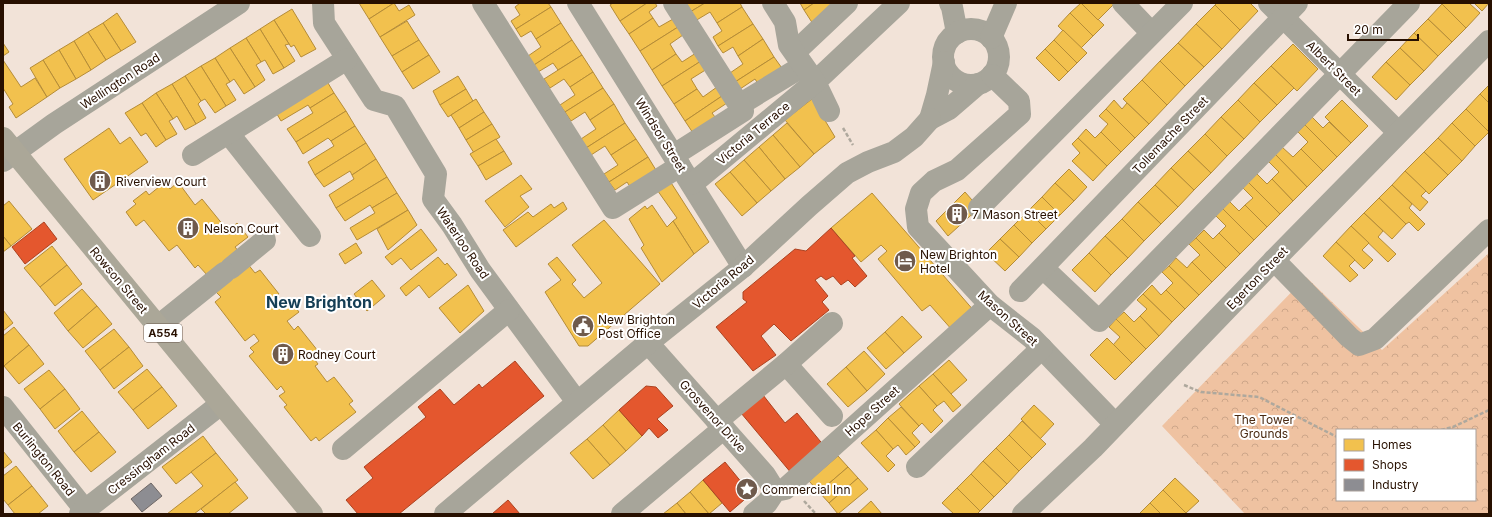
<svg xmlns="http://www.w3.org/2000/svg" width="1492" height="517" font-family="Inter,sans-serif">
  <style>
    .park { fill: url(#park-crowns); fill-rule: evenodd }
    .homes { fill: #f2c14e; stroke: #b58c37 }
    .shops { fill: #e4572e; stroke: #ac4220 }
    .industry { fill: #8d8d92; stroke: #6f6866 }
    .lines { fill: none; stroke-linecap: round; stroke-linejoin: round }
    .path { stroke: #aea89d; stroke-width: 2.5; stroke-dasharray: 4 2; stroke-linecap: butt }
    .minor { stroke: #a7a59a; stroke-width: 22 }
    .major { stroke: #aba798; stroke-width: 22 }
    .labels { text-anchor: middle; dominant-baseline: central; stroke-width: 4; stroke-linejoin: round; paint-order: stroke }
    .shield { fill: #fff; stroke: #68584c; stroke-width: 1 }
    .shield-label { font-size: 11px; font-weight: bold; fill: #281000 }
    .street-label { font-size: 12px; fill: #281000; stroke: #fff }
    .poi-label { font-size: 12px; fill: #281000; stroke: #fff; text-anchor: start }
    .park-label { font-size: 12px; fill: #4a2a11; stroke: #fff }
    .district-label { font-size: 16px; font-weight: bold; fill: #153e55; stroke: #fff }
  </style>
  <defs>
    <pattern id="park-crowns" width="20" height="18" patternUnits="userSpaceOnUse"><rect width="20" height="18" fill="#efc2a1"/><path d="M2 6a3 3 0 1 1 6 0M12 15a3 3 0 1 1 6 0" fill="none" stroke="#cda689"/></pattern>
  </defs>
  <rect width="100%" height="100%" fill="#f2e3d8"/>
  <path class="park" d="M1489 253V514H1245L1162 426 1306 277 1382 350ZM1337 430H1475V500H1337Z"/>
  <g class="homes">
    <path d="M359 3H394L369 19Z"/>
    <path d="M394 3 399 11 409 5 415 15 380 37 369 19Z"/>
    <path d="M520 3H548L551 7 516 29 511 21 520 15 515 7Z"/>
    <path d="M613 3H647L620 21 610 5Z"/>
    <path d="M647 3H655L657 6 649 12 653 18 629 34 620 21Z"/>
    <path d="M688 3H705L690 12 685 5Z"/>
    <path d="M705 3H740L742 7 717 23 710 12 695 21 690 12Z"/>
    <path d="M800 3H814L804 10Z"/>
    <path d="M814 3H832L813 24 804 10Z"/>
    <path d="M1081 3 1104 25 1093 36 1070 13Z"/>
    <path d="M1081 3H1115L1098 20Z"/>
    <path d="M1217 3H1250L1258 11 1240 30 1215 5Z"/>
    <path d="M1443 3H1469L1480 13 1466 28 1442 4Z"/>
    <path d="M1474 3H1489L1482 11Z"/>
    <path d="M1442 4 1466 28 1452 42 1428 19Z"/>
    <path d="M1215 5 1240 30 1222 49 1196 24Z"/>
    <path d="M551 7 561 23 536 39 531 31 521 37 516 29Z"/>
    <path d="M742 7 753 24 718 46 713 37 722 31 717 23Z"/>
    <path d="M292 9 316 49 301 57 294 45 291 47 274 20Z"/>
    <path d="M117 13 136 42 121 51 103 23Z"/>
    <path d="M1070 13 1093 36 1081 48 1058 26Z"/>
    <path d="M653 18 659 27 673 19 678 27 640 51 629 34Z"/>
    <path d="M1428 19 1452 42 1438 56 1414 33Z"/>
    <path d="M274 20 289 44 285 45 295 61 284 68 260 29Z"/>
    <path d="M407 21 419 40 392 56 380 37Z"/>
    <path d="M103 23 121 51 106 60 88 32Z"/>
    <path d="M561 23 572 40 534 65 528 56 541 47 536 39Z"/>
    <path d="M753 24 763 39 738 56 733 47 723 53 718 46Z"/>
    <path d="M1196 24 1222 49 1204 67 1178 43Z"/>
    <path d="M678 27 683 35 670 44 676 54 652 70 640 51Z"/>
    <path d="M260 29 284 68 273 74 265 60 261 62 246 38Z"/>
    <path d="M1063 30 1087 53 1077 63 1054 40Z"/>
    <path d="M88 32 106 60 91 70 74 41Z"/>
    <path d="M1414 33 1438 56 1424 71 1400 48Z"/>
    <path d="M246 38 261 62 256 65 265 80 255 87 230 48Z"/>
    <path d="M763 39 774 57 735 82 730 73 743 64 738 56Z"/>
    <path d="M419 40 429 55 402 72 392 56Z"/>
    <path d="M572 40 582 55 558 70 553 63 538 72 534 65Z"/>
    <path d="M1054 40 1077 63 1068 72 1045 49Z"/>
    <path d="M74 41 91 70 76 79 59 50Z"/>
    <path d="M3 43 9 52 3 56Z"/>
    <path d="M1178 43 1204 67 1185 86 1160 61Z"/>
    <path d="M1293 44 1318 69 1297 91 1271 66Z"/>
    <path d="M230 48 255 87 244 94 234 79 230 82 215 58Z"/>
    <path d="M1400 48 1424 71 1410 85 1386 62Z"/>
    <path d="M1045 49 1068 72 1059 81 1036 58Z"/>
    <path d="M59 50 76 79 60 88 43 60Z"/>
    <path d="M696 53 701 61 662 86 652 70 676 54 682 62Z"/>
    <path d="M429 55 440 72 413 89 402 72Z"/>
    <path d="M582 55 593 72 570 87 564 79 550 88 544 79Z"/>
    <path d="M774 57 784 71 760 87 755 79 740 89 735 82Z"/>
    <path d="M215 58 230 82 226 84 236 100 226 106 201 66Z"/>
    <path d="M3 60 21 87 35 78 47 97 16 118 9 107 13 104 3 88Z"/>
    <path d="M43 60 60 88 47 97 30 68Z"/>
    <path d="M701 61 707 69 691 79 697 89 674 104 662 86Z"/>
    <path d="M1160 61 1185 86 1167 105 1142 80Z"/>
    <path d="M1386 62 1410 85 1396 100 1372 77Z"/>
    <path d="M201 66 226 106 215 113 205 99 201 101 185 76Z"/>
    <path d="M1271 66 1294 88 1277 105 1254 83Z"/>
    <path d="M593 72 603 88 565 112 560 105 575 95 570 87Z"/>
    <path d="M185 76 201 101 198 104 206 118 196 124 172 84Z"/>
    <path d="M458 76 466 89 440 105 433 91Z"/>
    <path d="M325 78 334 93 310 108 308 105 281 121 274 109Z"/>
    <path d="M1142 80 1167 105 1149 124 1123 99Z"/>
    <path d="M1254 83 1277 105 1260 122 1238 100Z"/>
    <path d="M172 84 196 124 185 130 177 116 173 119 156 93Z"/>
    <path d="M1489 85V103L1480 94Z"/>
    <path d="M717 87 722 96 685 121 674 104 697 89 703 97Z"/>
    <path d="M603 88 614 104 590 120 585 112 571 121 565 112Z"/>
    <path d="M466 89 473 101 448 117 440 105Z"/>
    <path d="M156 93 173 119 169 121 177 134 166 140 142 103Z"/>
    <path d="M334 93 346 111 296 142 287 129 313 113 310 108Z"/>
    <path d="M1480 94 1489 103V132L1466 109Z"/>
    <path d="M722 96 727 103 712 113 718 121 695 136 685 121Z"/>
    <path d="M476 99 484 112 459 128 451 115Z"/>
    <path d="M812 99 835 137 814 154 785 120Z"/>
    <path d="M1114 100 1122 109 1127 103 1149 124 1135 138 1106 109Z"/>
    <path d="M1238 100 1260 122 1244 139 1221 117Z"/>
    <path d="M1342 100 1368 126 1351 143 1325 117Z"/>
    <path d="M142 103 166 140 156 147 146 133 141 136 125 113Z"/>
    <path d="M614 104 625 123 586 148 581 139 596 129 590 120Z"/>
    <path d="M1106 109 1135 138 1121 152 1101 132 1108 124 1099 116Z"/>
    <path d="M1466 109 1489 132 1475 146 1452 123Z"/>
    <path d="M346 111 355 126 331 141 328 138 303 154 296 142Z"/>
    <path d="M484 112 492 124 466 140 459 128Z"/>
    <path d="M1221 117 1244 139 1227 156 1205 134Z"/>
    <path d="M1312 117 1323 128 1329 122 1351 143 1337 157 1305 125Z"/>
    <path d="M625 123 636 139 611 155 605 146 591 155 586 148Z"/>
    <path d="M787 123 814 154 800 167 773 135Z"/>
    <path d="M1452 123 1475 146 1462 161 1438 138Z"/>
    <path d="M492 124 500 137 474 153 466 140Z"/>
    <path d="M1305 125 1337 157 1323 171 1301 149 1308 142 1298 132Z"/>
    <path d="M355 126 366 143 315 175 308 162 334 146 331 141Z"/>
    <path d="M109 128 120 144 130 137 148 162 93 200 64 159Z"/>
    <path d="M1086 129 1095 138 1101 132 1121 152 1107 166 1078 138Z"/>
    <path d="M1205 134 1227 156 1211 173 1188 151Z"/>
    <path d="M773 135 800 167 785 179 759 147Z"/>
    <path d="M1078 138 1107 166 1093 181 1072 161 1080 153 1072 144Z"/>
    <path d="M1438 138 1462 161 1448 175 1424 152Z"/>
    <path d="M496 139 504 151 478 166 470 154Z"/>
    <path d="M636 139 648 157 609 182 604 174 618 165 611 155Z"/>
    <path d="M366 143 376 159 352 175 350 171 324 187 315 175Z"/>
    <path d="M759 147 785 179 771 191 744 160Z"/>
    <path d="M1282 147 1293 157 1301 149 1323 171 1307 187 1275 154Z"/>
    <path d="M504 151 512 164 486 180 478 166Z"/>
    <path d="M1188 151 1211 173 1194 190 1171 168Z"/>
    <path d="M1424 152 1448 175 1429 194 1405 171Z"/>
    <path d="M1275 154 1307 187 1293 201 1272 179 1279 172 1268 161Z"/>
    <path d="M648 157 659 175 633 191 627 182 615 190 609 182Z"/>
    <path d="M376 159 387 177 336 208 329 195 354 179 352 175Z"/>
    <path d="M744 160 771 191 757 203 730 172Z"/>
    <path d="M1171 168 1194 190 1178 207 1155 185Z"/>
    <path d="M1069 169 1087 187 1074 201 1055 183Z"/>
    <path d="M1405 171 1426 191 1421 196 1428 202 1420 211 1392 185Z"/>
    <path d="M730 172 757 203 742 216 715 184Z"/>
    <path d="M1257 174 1267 184 1272 179 1293 201 1280 214 1248 182Z"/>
    <path d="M521 175 532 189 520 196 529 207 505 227 485 201Z"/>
    <path d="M387 177 397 193 372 208 370 205 345 221 336 208Z"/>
    <path d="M668 178 709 242 694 254 673 221 677 218 655 187Z"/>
    <path d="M165 182 170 189 178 182 195 205 202 199 228 231 237 223 248 237 235 247 239 252 208 276 198 265 195 268 177 245 169 251 144 220 136 226 126 212 136 204 133 201 146 191 149 195Z"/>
    <path d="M1248 182 1280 214 1267 227 1245 205 1253 198 1243 188Z"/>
    <path d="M1055 183 1074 201 1060 215 1042 197Z"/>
    <path d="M1155 185 1178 207 1161 224 1138 202Z"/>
    <path d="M1392 185 1412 204 1409 208 1425 224 1418 231 1409 222 1406 224 1379 198Z"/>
    <path d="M965 192 979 208 948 236 936 221Z"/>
    <path d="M397 193 408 210 357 240 350 228 375 213 372 208Z"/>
    <path d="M872 193 975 312 953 331 930 305 922 311 878 259 887 251 881 245 861 262 831 228Z"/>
    <path d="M1042 197 1060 215 1046 229 1028 211Z"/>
    <path d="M1379 198 1406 224 1392 239 1364 213Z"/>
    <path d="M9 201 32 229 11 246 3 236V206Z"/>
    <path d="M1229 201 1239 211 1245 205 1267 227 1254 240 1222 208Z"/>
    <path d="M563 202 567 209 516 247 503 230 528 212 533 217 551 204 554 208Z"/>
    <path d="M1138 202 1161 224 1144 241 1122 219Z"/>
    <path d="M652 205 667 227 673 221 694 254 662 282 641 248 644 245 629 219 645 206 647 209Z"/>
    <path d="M1222 208 1254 240 1240 254 1219 233 1226 226 1215 215Z"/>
    <path d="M408 210 417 225 388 250 377 229Z"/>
    <path d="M1028 211 1046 229 1032 243 1014 225Z"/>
    <path d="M1364 213 1383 231 1378 237 1396 254 1388 262 1351 226Z"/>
    <path d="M1122 219 1144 241 1128 258 1105 236Z"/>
    <path d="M604 220 660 284 588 346H579L545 292 561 280 548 264 557 257 576 280 572 284 584 298 602 283 572 245Z"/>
    <path d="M1014 225 1032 243 1019 257 1000 239Z"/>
    <path d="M1351 226 1369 243 1362 250 1373 260 1364 269 1336 242Z"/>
    <path d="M421 229 437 250 411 270 401 258 392 265 385 257Z"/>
    <path d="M1204 230 1213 239 1219 233 1240 254 1226 268 1196 238Z"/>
    <path d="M3 236 11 246 3 252Z"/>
    <path d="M1105 236 1128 258 1111 275 1089 253Z"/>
    <path d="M1196 238 1226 268 1212 282 1192 262 1200 255 1189 244Z"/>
    <path d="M1000 239 1019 257 1005 271 986 253Z"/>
    <path d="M1336 242 1355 260 1349 266 1358 275 1350 282 1323 256Z"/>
    <path d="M356 243 362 253 345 264 339 254Z"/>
    <path d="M52 246 67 265 40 287 24 268Z"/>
    <path d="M1089 253 1111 275 1095 292 1072 270Z"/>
    <path d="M438 257 445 265 447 263 457 275 429 298 419 285 406 296 400 288Z"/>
    <path d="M1176 258 1187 268 1192 262 1212 282 1199 295 1169 266Z"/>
    <path d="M247 263 255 273 260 270 279 294 273 299 283 310 292 303 299 312 287 321 294 330 298 326 318 351 312 356 318 364 315 366 327 382 334 377 353 401 349 404 356 412 319 441 316 437 311 441 284 407 287 405 279 396 285 392 281 386 277 390 249 356 254 352 250 348 259 341 254 334 245 341 215 302 221 297 214 290Z"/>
    <path d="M67 265 82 284 55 306 40 287Z"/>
    <path d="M1169 266 1199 295 1185 309 1166 290 1173 283 1162 272Z"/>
    <path d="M372 280 385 296 367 311 354 294Z"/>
    <path d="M468 285 484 311 460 333 439 308Z"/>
    <path d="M1152 285 1161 295 1166 290 1185 309 1172 322 1143 294Z"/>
    <path d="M82 289 97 306 68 331 54 313Z"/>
    <path d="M1143 294 1172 322 1159 336 1140 316 1147 309 1137 300Z"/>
    <path d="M97 306 112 324 83 348 68 331Z"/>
    <path d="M3 310 13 323 3 331Z"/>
    <path d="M1124 312 1134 322 1140 316 1159 336 1146 349 1116 319Z"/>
    <path d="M902 316 922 337 904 353 885 332Z"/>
    <path d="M1116 319 1146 349 1132 363 1113 345 1120 337 1109 327Z"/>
    <path d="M14 327 29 345 4 366 3 364V336Z"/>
    <path d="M114 329 129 347 100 370 85 351Z"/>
    <path d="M885 332 904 353 886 369 867 348Z"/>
    <path d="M1107 338 1132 363 1115 380 1090 355Z"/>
    <path d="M29 345 44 364 19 384 4 366Z"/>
    <path d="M129 347 143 366 114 389 100 370Z"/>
    <path d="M864 351 885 374 867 391 846 367Z"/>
    <path d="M949 360 967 380 951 394 933 374Z"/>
    <path d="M846 367 867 391 848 407 827 384Z"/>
    <path d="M147 369 162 387 133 410 118 392Z"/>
    <path d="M49 370 65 389 40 409 24 389Z"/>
    <path d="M933 374 961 405 953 412 944 401 937 406 919 386Z"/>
    <path d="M919 386 937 406 933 410 943 421 931 433 922 423 919 426 899 404Z"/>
    <path d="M162 387 177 406 148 429 133 410Z"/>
    <path d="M65 389 80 409 55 429 40 409Z"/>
    <path d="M1034 405 1054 424 1040 439 1021 419Z"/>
    <path d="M901 407 919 426 912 433 920 442 915 447 888 418Z"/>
    <path d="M619 410 642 436 626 451 603 425Z"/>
    <path d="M82 411 99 432 74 452 58 431Z"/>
    <path d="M888 418 915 447 906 455 898 445 893 449 876 430Z"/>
    <path d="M1022 421 1046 444 1032 458 1009 435Z"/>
    <path d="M603 425 626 451 610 465 587 439Z"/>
    <path d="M876 430 893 449 886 456 895 465 888 472 861 443Z"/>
    <path d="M99 432 116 452 91 472 74 452Z"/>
    <path d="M1009 435 1032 458 1019 471 996 448Z"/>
    <path d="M203 436 216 453 176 484 162 467Z"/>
    <path d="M587 439 610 465 593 479 570 453Z"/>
    <path d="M996 448 1019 471 1007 484 983 461Z"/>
    <path d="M3 451 12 462 3 469Z"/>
    <path d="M216 453 238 480 194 514H167L203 486 191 472Z"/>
    <path d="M838 456 848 467 819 492 809 481Z"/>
    <path d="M983 461 1007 484 994 497 971 474Z"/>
    <path d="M16 466 32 486 8 505 3 499V476Z"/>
    <path d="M848 467 858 478 829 503 819 492Z"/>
    <path d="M971 474 994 497 980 511 957 488Z"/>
    <path d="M858 478 868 489 838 514 829 503Z"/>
    <path d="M1175 478 1199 501 1186 513 1163 490Z"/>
    <path d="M703 480 722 503 709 514 690 492Z"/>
    <path d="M235 482 248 498 228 514H206L201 509Z"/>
    <path d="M32 486 48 506 38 514H15L8 505Z"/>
    <path d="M957 488 980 511 977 514H954L942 503Z"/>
    <path d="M1163 490 1186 513 1185 514H1161L1150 503Z"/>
    <path d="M690 492 709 514H686L677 503Z"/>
    <path d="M871 501 882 514H857Z"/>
    <path d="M677 503 686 514H663Z"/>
    <path d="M1150 503 1161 514H1139Z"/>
  </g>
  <g class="shops">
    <path d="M44 222 57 239 25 264 12 247Z"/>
    <path d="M831 228 855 256 852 258 867 276 855 287 848 280 841 285 833 276 826 280 821 276 815 280 828 296 822 302 829 310 791 341 774 324 761 336 776 355 753 371 716 327 747 302 743 299V292L795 249 806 251Z"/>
    <path d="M515 361 544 396 399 514H358L346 500 373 478 364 467 426 417 418 407 440 389 454 405 479 384 482 388Z"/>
    <path d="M646 386 656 387 673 406 657 419 668 430 658 438 649 428 642 436 619 410Z"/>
    <path d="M763 395 785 423 797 413 825 447 792 474 741 413Z"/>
    <path d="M725 462 751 494 730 512 703 480Z"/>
    <path d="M508 500 520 514H492Z"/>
  </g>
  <path class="industry" d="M151 483 162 496 142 512 131 499Z"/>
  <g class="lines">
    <g class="path">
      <path d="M843 128 853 145"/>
      <path d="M1184 385 1201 392 1259 397 1337 437"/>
      <path d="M1441 430 1453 427 1489 410"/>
      <path d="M804 501 816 514"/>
    </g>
    <g class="minor">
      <path d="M323 3 324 23 374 100 395 106 436 174 433 199 452 225 480 270 577 402"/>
      <path d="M483 3 613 208 680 166"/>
      <path d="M578 3 743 267"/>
      <path d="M950 3 952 7 957 33"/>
      <path d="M1123 3 1144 25"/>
      <path d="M1269 3 1398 132"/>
      <circle cx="971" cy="57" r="28"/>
      <path d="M991 38 1006 3"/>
      <path d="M795 52 847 3"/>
      <path d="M944 62 937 95 930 119 949 109 978 84"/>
      <path d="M992 75 1019 101 1020 114 957 170 934 181 921 193 916 209 918 227 990 305 1032 338 1115 424"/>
      <path d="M739 105 803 66"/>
      <path d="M829 111 815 82 899 3"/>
      <path d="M229 134 310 236"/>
      <path d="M193 155 347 59"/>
      <path d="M674 155 743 111 674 3"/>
      <path d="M3 161 54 124 239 3"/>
      <path d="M692 184 815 82 789 45 785 22 773 3"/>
      <path d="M979 208 1182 3"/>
      <path d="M1274 260 1349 337 1359 345 1375 339 1489 230"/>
      <path d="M231 268 265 240"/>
      <path d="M1043 268 1099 321 1409 3"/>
      <path d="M1020 291 1297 3"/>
      <path d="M158 326 224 273"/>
      <path d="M648 343 765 475 775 491"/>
      <path d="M786 364 832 416"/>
      <path d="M3 407 85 510"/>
      <path d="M717 421 786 364 832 323"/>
      <path d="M343 449 509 310"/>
      <path d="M917 467 1042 348"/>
      <path d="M80 514 221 404"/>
      <path d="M445 514 648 343 743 267 809 206 847 173 868 162 894 152 914 137 930 119"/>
      <path d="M622 514 724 428"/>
      <path d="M754 514 767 503 775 491 785 489 990 305"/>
      <path d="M1023 514 1093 448 1274 260 1489 41"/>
    </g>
    <path class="major" d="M3 138 312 514"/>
  </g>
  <defs>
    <g id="building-disc" transform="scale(1.15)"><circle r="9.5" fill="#6f5a4c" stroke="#fff"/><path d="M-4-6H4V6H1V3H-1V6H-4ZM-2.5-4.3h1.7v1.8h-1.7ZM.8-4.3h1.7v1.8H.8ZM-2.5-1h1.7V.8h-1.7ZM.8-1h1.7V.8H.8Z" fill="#fff"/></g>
    <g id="hotel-disc" transform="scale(1.15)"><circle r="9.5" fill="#6f5a4c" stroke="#fff"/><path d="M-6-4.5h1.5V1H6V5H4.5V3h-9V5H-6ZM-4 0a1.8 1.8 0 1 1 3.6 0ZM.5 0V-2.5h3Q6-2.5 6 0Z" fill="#fff"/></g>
    <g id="civic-disc" transform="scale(1.15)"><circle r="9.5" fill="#6f5a4c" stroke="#fff"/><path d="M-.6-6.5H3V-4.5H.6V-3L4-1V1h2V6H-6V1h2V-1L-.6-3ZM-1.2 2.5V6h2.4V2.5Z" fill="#fff"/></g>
    <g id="sight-disc" transform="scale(1.15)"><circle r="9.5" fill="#6f5a4c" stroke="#fff"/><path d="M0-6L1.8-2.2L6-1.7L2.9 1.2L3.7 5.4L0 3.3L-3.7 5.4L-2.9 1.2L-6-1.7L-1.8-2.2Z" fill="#fff"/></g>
  </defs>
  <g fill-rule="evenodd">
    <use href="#building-disc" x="100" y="181"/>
    <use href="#building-disc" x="957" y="214"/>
    <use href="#building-disc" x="188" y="228"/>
    <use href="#hotel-disc" x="905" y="261"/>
    <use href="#civic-disc" x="583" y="326"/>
    <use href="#building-disc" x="283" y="354"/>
    <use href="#sight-disc" x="747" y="489"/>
  </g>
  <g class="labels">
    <rect class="shield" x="144" y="324" width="38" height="18" rx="3"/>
    <g class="shield-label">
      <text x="163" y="333">A554</text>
    </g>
    <g class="street-label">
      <text transform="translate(1334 68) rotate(45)">Albert Street</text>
      <text transform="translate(120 81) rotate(-33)">Wellington Road</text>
      <text transform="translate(753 133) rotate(-40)">Victoria Terrace</text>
      <text transform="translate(661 135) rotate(58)">Windsor Street</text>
      <text transform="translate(1170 135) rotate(-46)">Tollemache Street</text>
      <text transform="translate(463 243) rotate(56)">Waterloo Road</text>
      <text transform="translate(1257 278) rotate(-46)">Egerton Street</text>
      <text transform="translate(119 280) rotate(50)">Rowson Street</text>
      <text transform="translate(723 282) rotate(-40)">Victoria Road</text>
      <text transform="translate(1008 318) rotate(42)">Mason Street</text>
      <text transform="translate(872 411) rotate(-42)">Hope Street</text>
      <text transform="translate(713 416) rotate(48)">Grosvenor Drive</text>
      <text transform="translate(44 459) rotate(51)">Burlington Road</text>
      <text transform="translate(151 459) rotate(-38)">Cressingham Road</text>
    </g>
    <g class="poi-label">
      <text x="116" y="181">Riverview Court</text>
      <text x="972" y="214">7 Mason Street</text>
      <text x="204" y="228">Nelson Court</text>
      <text x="920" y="254">New Brighton<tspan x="920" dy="14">Hotel</tspan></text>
      <text x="598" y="319">New Brighton<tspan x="598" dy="14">Post Office</tspan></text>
      <text x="298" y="354">Rodney Court</text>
      <text x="762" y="489">Commercial Inn</text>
    </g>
    <g class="park-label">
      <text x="1264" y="419">The Tower<tspan x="1264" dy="14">Grounds</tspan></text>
    </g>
    <g class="district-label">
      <text x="319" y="302">New Brighton</text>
    </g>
  </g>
  <rect width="1492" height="517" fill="none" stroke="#281000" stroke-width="8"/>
  <rect x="1336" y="429" width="140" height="72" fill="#ffffff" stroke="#a99f99"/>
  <rect x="1344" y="439" width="20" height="12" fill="#f2c14e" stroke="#a99f99"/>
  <text x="1372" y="449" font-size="12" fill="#281000">Homes</text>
  <rect x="1344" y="459" width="20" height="12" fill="#e4572e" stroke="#a99f99"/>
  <text x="1372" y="469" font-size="12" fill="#281000">Shops</text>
  <rect x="1344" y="479" width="20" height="12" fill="#8d8d92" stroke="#a99f99"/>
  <text x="1372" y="489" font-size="12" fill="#281000">Industry</text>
  <path d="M1348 34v6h70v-6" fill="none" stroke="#281000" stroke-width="2"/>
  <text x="1354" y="34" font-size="12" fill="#281000" stroke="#ffffff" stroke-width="3" paint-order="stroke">20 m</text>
</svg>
